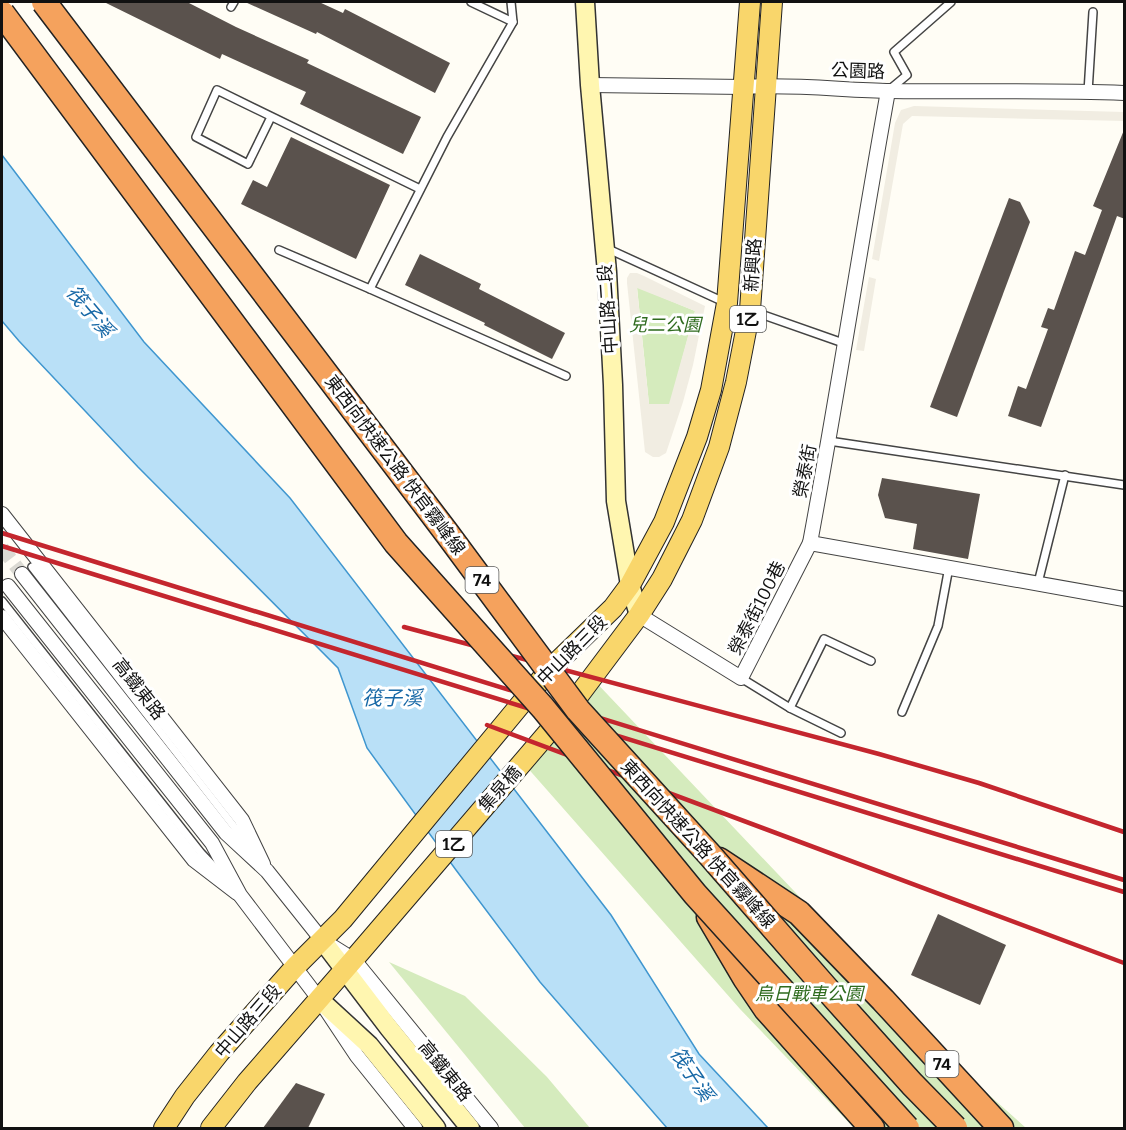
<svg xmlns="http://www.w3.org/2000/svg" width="1126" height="1130" font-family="Bitter,'Noto Sans TC',serif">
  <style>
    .green { fill: #d5ebbd }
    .plaza { fill: #f1ede2; fill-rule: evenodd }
    .water { fill: #b9e0f7; stroke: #3f96cf; stroke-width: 1.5 }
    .building { fill: #5a524d }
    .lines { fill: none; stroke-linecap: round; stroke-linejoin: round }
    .street-tunnel { stroke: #dbdad3; stroke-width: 14; stroke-dasharray: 14 7; stroke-linecap: butt }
    .lane-casing { stroke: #444; stroke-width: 10 }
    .street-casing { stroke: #444; stroke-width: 16 }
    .secondary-casing { stroke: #333; stroke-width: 21 }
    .primary-casing { stroke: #222; stroke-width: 22 }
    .highway-casing { stroke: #222; stroke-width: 27 }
    .lane { stroke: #fff; stroke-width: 7 }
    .street { stroke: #fff; stroke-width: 14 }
    .secondary { stroke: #fff6b0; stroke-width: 18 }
    .primary { stroke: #f9d66b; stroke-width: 20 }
    .highway { stroke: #f5a25d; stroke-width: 24 }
    .rail { stroke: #c4262e; stroke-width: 4.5 }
    .highway-bridge-casing { stroke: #222; stroke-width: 27; stroke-linecap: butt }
    .highway-bridge { stroke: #f5a25d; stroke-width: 24 }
    .labels { text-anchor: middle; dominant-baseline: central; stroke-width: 6; stroke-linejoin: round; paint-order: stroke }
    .shield { fill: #fff; stroke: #585858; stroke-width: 1.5 }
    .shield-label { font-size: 16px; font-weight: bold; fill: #111 }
    .street-label { font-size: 18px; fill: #111; stroke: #fff }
    .park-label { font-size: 18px; font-style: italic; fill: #2f6b1f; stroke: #fff }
    .water-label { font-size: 20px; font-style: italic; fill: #1768a6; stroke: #fff }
  </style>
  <rect width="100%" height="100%" fill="#fffdf5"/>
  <g class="green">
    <path d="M637 287 695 311 670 404H649Z"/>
    <path d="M590 676 979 1086 1026 1128H854L740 1009 525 765Z"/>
    <path d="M389 962 465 996 547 1077 590 1128H525Z"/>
  </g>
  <g class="plaza">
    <path d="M914 106 1124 112V121L912 116 903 124 879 261 872 259 895 123 901 110Z"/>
    <path d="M630 273H637L644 276 705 306 693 365 683 402 666 453 659 457H653L645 452 627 283V278ZM637 288 695 311 669 404H649Z"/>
    <path d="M869 277 876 279 864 351 856 350Z"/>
  </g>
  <path class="water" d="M2 155 144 342 290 498 611 915 699 1054 768 1128H667L540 982 456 870 367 748 338 668 138 467 19 341 2 321Z"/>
  <g class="building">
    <path d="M104 2H187L236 27 309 60 307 63 421 117 403 154 300 104 306 92 222 54 220 59Z"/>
    <path d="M245 2H319L343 13 345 9 450 63 435 93 317 32 316 34Z"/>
    <path d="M1124 130 1125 219 1117 216 1041 427 1008 416 1018 386 1026 389 1048 329 1041 327 1048 308 1054 310 1075 251 1085 255 1102 210 1093 206Z"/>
    <path d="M291 137 390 185 356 259 241 204 253 180 267 187Z"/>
    <path d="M1009 198 1020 202 1030 222 957 417 930 407Z"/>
    <path d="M420 254 481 284 479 289 565 333 552 359 484 325 485 323 405 285Z"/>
    <path d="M882 478 980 494 968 559 913 549 917 524 885 518 878 495Z"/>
    <path d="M938 914 1006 945 980 1005 911 975Z"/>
    <path d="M296 1083 325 1094 308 1128H263Z"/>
  </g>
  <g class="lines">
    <path class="street-tunnel" d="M2 548 22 574"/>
    <g class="lane-casing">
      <g id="lane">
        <path d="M471 2 513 22"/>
        <path d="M511 2 513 22 447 137 370 289 566 376"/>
        <path d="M231 7 234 2"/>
        <path d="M889 90 907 75 894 52 951 2"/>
        <path d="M1088 92 1093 12"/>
        <path d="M271 117 248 164 196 137 217 90 420 189"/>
        <path d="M606 248 724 302"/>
        <path d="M279 250 370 289"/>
        <path d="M752 311 846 344"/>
        <path d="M829 441 1124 485"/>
        <path d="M32 567 246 842"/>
        <path d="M1038 583 1065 475"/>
        <path d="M2 601 201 853 218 871"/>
        <path d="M741 678 790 708 841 733"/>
        <path d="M790 708 824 639 871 661"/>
        <path d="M902 712 938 626 949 567"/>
      </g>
    </g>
    <g class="street-casing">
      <g id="street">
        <path d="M590 85 744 87C793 84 842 90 891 91 969 92 1047 90 1124 93"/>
        <path d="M888 91C861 241 838 392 810 543L1124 599"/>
        <path d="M2 514 242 820 263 864"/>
        <path d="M22 574 226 833 267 871 322 940 354 960 491 1128"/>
        <path d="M8 586 212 843 240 895 319 999 357 1056 415 1128"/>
        <path d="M639 615 741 678 810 543"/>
        <path d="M2 617 194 860 237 893"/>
      </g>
    </g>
    <g class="secondary-casing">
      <g id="secondary">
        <path d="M585 2 590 85 607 272 613 385 616 501 630 585 639 615"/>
        <path d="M322 940 389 1028 470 1128"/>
        <path d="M319 999 369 1045 436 1128"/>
      </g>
    </g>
    <g class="primary-casing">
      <g id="primary">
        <path d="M164 1128 185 1096 219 1053 295 967 343 919 549 670 613 608 630 585 664 522 697 437 711 390 727 303 750 2"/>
        <path d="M211 1128 247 1082 360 952 570 707 639 615 662 579 692 520 719 447 736 382 750 310 772 2"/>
      </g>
    </g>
    <g class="highway-casing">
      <g id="highway">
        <path d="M719 860 799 913 883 1000 1001 1128"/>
        <path d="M709 917 745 978 766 1009 872 1128"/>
      </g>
    </g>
    <use href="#lane" class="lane"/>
    <use href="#street" class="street"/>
    <use href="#secondary" class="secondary"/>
    <use href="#primary" class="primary"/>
    <use href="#highway" class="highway"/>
    <g class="rail">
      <path d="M2 533 1124 880"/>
      <path d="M2 546 1124 892"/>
      <path d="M404 627 879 754 979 783 1124 832"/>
      <path d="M487 725 1124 963"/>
    </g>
    <g class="highway-bridge-casing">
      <g id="highway-bridge">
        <path d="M44 2 446 532 578 710 709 854 825 987 912 1084 955 1128"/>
        <path d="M2 13 396 543 543 708 695 894 907 1128"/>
      </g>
    </g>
    <use href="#highway-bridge" class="highway-bridge"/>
  </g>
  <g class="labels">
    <g class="shield">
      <rect x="730" y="306" width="36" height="26" rx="4.5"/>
      <rect x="465.5" y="567" width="33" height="26" rx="4.5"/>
      <rect x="436" y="831" width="36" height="26" rx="4.5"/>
      <rect x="925.5" y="1051" width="33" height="26" rx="4.5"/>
    </g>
    <g class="shield-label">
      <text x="748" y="319">1乙</text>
      <text x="482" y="580">74</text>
      <text x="454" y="844">1乙</text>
      <text x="942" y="1064">74</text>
    </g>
    <g class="street-label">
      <text transform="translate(858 71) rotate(2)">公園路</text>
      <text transform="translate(753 265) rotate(-86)">新興路</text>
      <text transform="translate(608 309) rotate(-94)">中山路二段</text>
      <text transform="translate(395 465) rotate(53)">東西向快速公路 快官霧峰線</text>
      <text transform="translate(805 471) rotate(-79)">榮泰街</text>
      <text transform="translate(757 608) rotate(-63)">榮泰街100巷</text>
      <text transform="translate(572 650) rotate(-45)">中山路三段</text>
      <text transform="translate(139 689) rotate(52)">高鐵東路</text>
      <text transform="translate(500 789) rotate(-49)">集泉橋</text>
      <text transform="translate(698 844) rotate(48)">東西向快速公路 快官霧峰線</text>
      <text transform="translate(248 1021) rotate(-49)">中山路三段</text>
      <text transform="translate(445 1071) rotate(51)">高鐵東路</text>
    </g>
    <g class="park-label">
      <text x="665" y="325">兒二公園</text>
      <text x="809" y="994">烏日戰車公園</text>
    </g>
    <g class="water-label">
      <text transform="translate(90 311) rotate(50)">筏子溪</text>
      <text x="392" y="698">筏子溪</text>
      <text transform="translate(692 1074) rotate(56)">筏子溪</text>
    </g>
  </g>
  <rect width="1126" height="1130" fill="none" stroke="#111111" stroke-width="6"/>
</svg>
